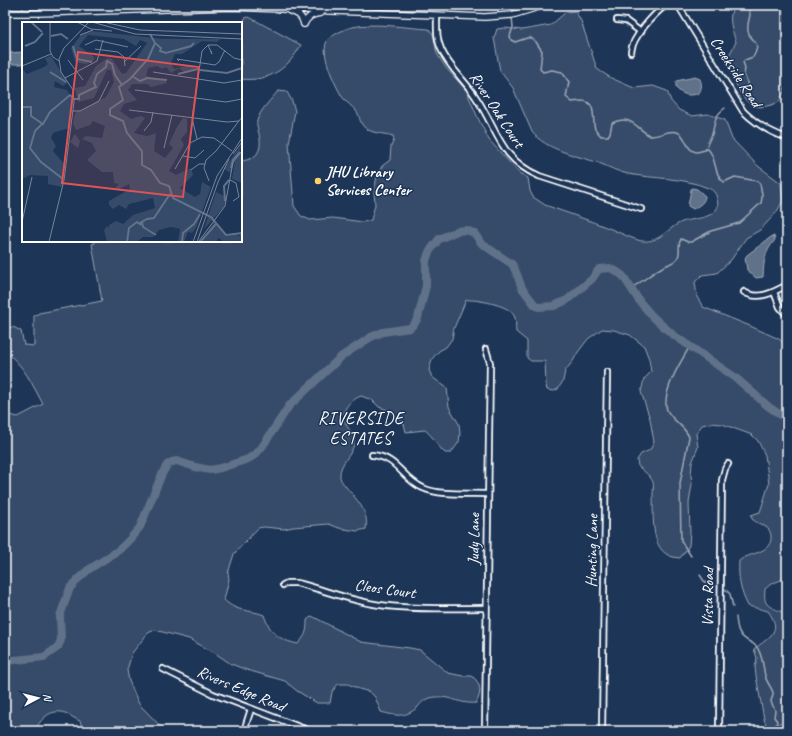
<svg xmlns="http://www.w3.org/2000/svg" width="792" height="736" font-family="Caveat,sans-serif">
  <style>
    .green { fill: #364b69; stroke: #9aa5b4 }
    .water { fill: #617289; stroke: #a0aab8 }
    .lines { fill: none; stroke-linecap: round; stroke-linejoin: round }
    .stream { stroke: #a0aab8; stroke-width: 1.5 }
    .river { stroke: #617289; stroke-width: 8 }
    .minor-casing { stroke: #fff; stroke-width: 8 }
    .major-casing { stroke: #fff; stroke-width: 8 }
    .minor { stroke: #1d3557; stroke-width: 4.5 }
    .major { stroke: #1d3557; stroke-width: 5.5 }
    .poi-dot { fill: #ffd166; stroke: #1d3557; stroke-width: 1.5 }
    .labels { text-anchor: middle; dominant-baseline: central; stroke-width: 3; stroke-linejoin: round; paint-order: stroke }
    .street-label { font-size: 16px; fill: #fff; stroke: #1d3557 }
    .poi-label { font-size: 16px; font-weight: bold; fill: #fff; stroke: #1d3557; text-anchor: start }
    .neighbourhood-label { font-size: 17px; letter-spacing: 1px; fill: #fff; stroke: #1d3557 }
    .inset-river { fill: none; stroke: #617289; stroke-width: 2 }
    .inset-road { fill: none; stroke: #77869a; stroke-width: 1 }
    .view { fill: #de5353; fill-opacity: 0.15; stroke: #de5353; stroke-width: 2 }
    .inset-edge { fill: none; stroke: #fff; stroke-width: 2 }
  </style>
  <rect width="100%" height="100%" fill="#1d3557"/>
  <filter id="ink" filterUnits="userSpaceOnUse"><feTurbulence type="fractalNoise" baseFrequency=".025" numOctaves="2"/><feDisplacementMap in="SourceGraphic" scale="8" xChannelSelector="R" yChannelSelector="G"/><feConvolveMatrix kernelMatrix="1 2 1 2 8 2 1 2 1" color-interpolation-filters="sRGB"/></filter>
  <g filter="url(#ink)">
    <g class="green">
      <path d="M5 5H111L108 8 34 11 5 10Z"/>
      <path d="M335 5H499L497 9Z"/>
      <path d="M734 5H787V79L784 92 779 102C770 106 757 110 749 103 739 96 731 72 726 61L736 42C732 29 727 18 734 5Z"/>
      <path d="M575 11 581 21 597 69 611 78 634 88 653 86 667 91 671 101 679 110 692 116 708 114 725 120 732 139 758 166 781 183 783 201 776 213 760 230 746 238 731 260 717 273 702 275 695 282 697 297 703 307 750 326 779 339 787 346V573L781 580 771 584 765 589C763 607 769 606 784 613L787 620V714L783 721 774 727 766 725 764 719 756 676 755 667 757 658 754 649C770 637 783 631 768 611L748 606C740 590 738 578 739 561 749 552 773 554 771 535 770 531 769 529 766 527 762 524 756 523 752 519L751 515 760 512 769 484 765 455 758 441 752 435 722 424 710 423 702 425 696 434 698 447 692 463 691 475 692 484 689 503 690 532 689 546 680 558C648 557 654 517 653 494 653 491 654 485 653 482 650 475 643 471 638 466L637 460 641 454 650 450 654 442 650 419 641 392 644 379 651 372 649 359 644 346 630 335 614 330 602 329 588 339 578 352 573 361 565 371 563 381 558 389 554 391 547 390 546 385 545 361H531L527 358V341L516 332C515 326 517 319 513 314 508 305 476 299 466 300L454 328 452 339 446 347 439 351 432 359 429 370 432 377 447 388 449 407 459 424 460 434 459 442 451 453H445C437 446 434 437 425 430L406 432 404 424 388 410 379 407 372 400 361 396C351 400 341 408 345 421 347 429 355 434 354 443 353 455 339 463 340 476 340 480 344 484 346 487 357 500 369 511 366 529L357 531 339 528 329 524 293 527 284 529 264 527 258 528 234 554 228 573 229 579 224 600C238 613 249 609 264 615 270 633 279 640 298 644 306 635 307 632 307 620L312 616 361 642 410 648 420 650 448 673 463 676H472C481 683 482 693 476 703 458 705 446 692 427 699 424 700 420 704 418 707 405 718 396 716 381 712L375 697 370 692 359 689 348 684H338L332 692 330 703H317L297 691 285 681 247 670 231 664 215 653 189 639 155 630 148 633 132 653 127 670 129 681 139 704 165 731H84L83 730 80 721C75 719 70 715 65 713 51 708 40 719 35 731H5V410L10 415 18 417 43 404C33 386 23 363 5 352V328L13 327 21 331 24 345 34 346V316L39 313 102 301 92 244 95 243 94 241H241V161C260 159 263 147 258 130 258 127 256 125 257 121 260 110 271 100 278 91L287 92 292 101 295 111 289 143 294 206 301 216 310 220 333 218 363 222 371 220 375 205 374 192 377 176 382 166 390 160 391 146 394 140 393 136C383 133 372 134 364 127 359 122 360 115 356 111 352 106 347 103 343 98 336 87 315 46 331 37 337 33 346 28 353 27 372 22 408 28 429 29L433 34 437 54 446 68 466 90 478 118 489 140 519 173 528 178 530 191 533 197 545 205C567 213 589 220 611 229 618 232 635 240 642 241 660 243 667 228 682 222 693 218 723 219 717 199 716 193 713 190 708 188 682 177 655 179 628 174 618 172 609 167 599 163 578 156 546 150 532 132L513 88 500 71 494 38 497 29 505 28 522 30 551 25 566 12Z"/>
      <path d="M249 17 301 45C288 69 269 82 241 79V28L245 18Z"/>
    </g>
    <g class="water">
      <path d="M23 52V64H11L9 54 10 53Z"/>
      <path d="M695 77 700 79C702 84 702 88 699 93 690 97 682 95 676 88V81Z"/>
      <path d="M693 188 697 189 705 196C705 202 699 206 693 209L688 206 691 189Z"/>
      <path d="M774 236 775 240C764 253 764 261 763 277L756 278 747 270 745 258 747 255 771 237Z"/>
    </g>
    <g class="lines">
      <g class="stream">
        <path d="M23 8 24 5"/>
        <path d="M512 13 513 5"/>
        <path d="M512 17 513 27 510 36 511 40 515 42 527 38H531L536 42 542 51 540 69 543 72 552 70 562 72 569 82 566 97 572 102C575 102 578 101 582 101 597 101 592 120 595 129L601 136H608L610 133 612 123C631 114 635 127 650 136 660 137 667 129 677 132 687 135 685 150 696 152 700 152 704 150 708 149 717 158 713 174 724 182L735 177 757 181 760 184 762 194V198L761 203 739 223 711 231 691 242H688L681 239C677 245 681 251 678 257 676 262 669 264 665 266 653 271 643 282 631 288"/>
        <path d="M746 91C749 84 747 81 744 75L745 68 743 62 745 60 753 57C763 40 750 42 748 31 747 25 749 20 750 15 750 11 748 8 748 5"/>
        <path d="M706 149C707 143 710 139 712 134 716 121 713 117 725 108"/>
        <path d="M690 346C681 361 661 393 667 410 672 421 685 426 689 437L680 483 681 541 691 556"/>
        <path d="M700 575 704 581 714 587"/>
        <path d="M725 589 730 594 733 607"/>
        <path d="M736 617C737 628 738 635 748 641 751 642 754 644 756 646 763 654 763 667 765 676 766 681 773 690 773 693 774 695 771 699 771 702L775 710 774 717 777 721 776 726 779 731"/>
        <path d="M5 654 9 660"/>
      </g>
      <path class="river" d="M5 661 44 657 58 647 61 640 60 616 70 588 78 579 88 570 119 550 130 539 140 527 162 474 167 465 172 462 177 461 195 467 210 470 221 468 248 459 256 454 262 447 289 406 342 356 371 337 383 332 410 328 415 323 418 318 426 286V261L429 252 439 239 457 231 466 230 474 233 482 244 512 264 516 272 522 288 535 305 538 307 554 306 567 300 592 279 599 269 610 268 616 271 623 276 640 302 653 317 672 334 736 378 769 407 787 419"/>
      <g class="minor-casing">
        <g id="minor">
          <path d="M678 5 743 111C756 124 769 132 787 138"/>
          <path d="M437 16C437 27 436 38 441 49 449 68 466 81 477 99 498 131 500 159 539 176L641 209"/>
          <path d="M617 20 626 21 641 32"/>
          <path d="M631 52C632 37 654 14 666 5"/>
          <path d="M744 292C758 301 774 292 787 285"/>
          <path d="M774 292 780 307 787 315"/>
          <path d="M372 455C398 457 402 479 423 488 440 496 469 493 488 494"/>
          <path d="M283 585 287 583H297C325 590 351 601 380 605 414 610 452 608 486 608"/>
          <path d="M163 669 213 694 310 731"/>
          <path d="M244 731 251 709"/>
          <path d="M485 731 490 363 486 349"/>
          <path d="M602 731 607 372"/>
          <path d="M719 731 722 480 725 469 728 464"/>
        </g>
      </g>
      <g class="major-casing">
        <g id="major">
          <path d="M290 11C298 13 302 16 304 24"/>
          <path d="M5 13H38L232 7 485 17 512 15 545 5"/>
          <path d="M304 24C308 16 313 14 321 13"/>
        </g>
      </g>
      <use href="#minor" class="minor"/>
      <use href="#major" class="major"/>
    </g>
  </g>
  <circle class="poi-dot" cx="318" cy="181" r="4"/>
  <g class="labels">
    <g class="street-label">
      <text transform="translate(736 72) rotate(57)">Creekside Road</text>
      <text transform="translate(497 110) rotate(57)">River Oak Court</text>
      <text transform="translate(474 539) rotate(-89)">Judy Lane</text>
      <text transform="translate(592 551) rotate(-89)">Hunting Lane</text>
      <text transform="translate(385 589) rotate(8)">Cleos Court</text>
      <text transform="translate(708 597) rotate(-89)">Vista Road</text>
      <text transform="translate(241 689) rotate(23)">Rivers Edge Road</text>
    </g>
    <g class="poi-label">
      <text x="326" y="172">JHU Library<tspan x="326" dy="18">Services Center</tspan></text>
    </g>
    <g class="neighbourhood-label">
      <text x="361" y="418">RIVERSIDE<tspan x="361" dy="20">ESTATES</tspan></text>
    </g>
  </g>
  <g transform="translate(22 22)">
    <rect width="220" height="220" fill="#1d3557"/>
    <path d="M70 9 141 17H198L195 20 180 19 160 32H153L149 41 152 47 167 43 173 46 174 49 162 50 157 46 149 51 144 45 140 47 135 44 126 46 124 54 143 58 145 61 129 65 125 62H110L106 68 115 78 102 82 98 89 109 97 119 94 123 96 112 111 125 114 134 111 132 129 143 136 151 126 147 122 155 105 161 96 165 97V110L159 117 162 123 147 149 154 153 169 146 171 153 158 166 173 175 178 172 180 160 189 165 174 206 170 211 166 210 162 220H156L158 207 149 205 137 208 131 215H121L115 220H85L82 208 85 204 87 206V203L94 199 101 202 111 193 133 186 131 176 107 182 104 187 97 183 91 187 87 183V179L108 167 107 162 95 168 94 165 97 162 92 161 91 150H80L65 138 74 129 70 121 60 117 64 114 80 116 83 104 71 99 68 103 54 108 51 101 53 91 84 75 92 60 89 48H85L72 76 56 80 53 66 63 64 74 44 86 36 90 37 100 52 104 51 125 21 118 18 114 24 102 17 66 13 57 24 72 35V38L64 42 57 41 53 39 49 26 59 13ZM29 34 46 61 41 64 33 59 32 65 45 68 51 79 47 106 31 111 29 116 34 124 31 129 43 143 40 165 26 162V154L8 153 0 157V47L5 52 22 45 26 42 23 36ZM53 112 58 119 56 126 48 120ZM220 122 216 133 220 130V161L210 157 213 138 209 151 202 147ZM194 170 204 175 202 185 182 207ZM192 199 205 214 212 211 217 214 220 208V220H202L197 216 193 220H179Z" fill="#364b69"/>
    <path class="inset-river" d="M9 0 20 10M128 12 133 21 126 37 108 57 97 65 101 78 88 87V93L101 99 105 111 120 129V143L129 148 138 161 147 164 151 176 189 195 204 213 220 211M29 14 39 12 46 17M133 21 139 26 138 29 144 31 169 24 172 21M3 24 13 20 21 11M51 24 55 37 70 40M178 48 205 51 220 46M28 50 44 60M156 52 176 47M110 54 118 59 125 56 145 58M52 77H57V73L74 65 72 61 75 52 84 45 85 39 90 42 93 53 100 63M0 85H9V94L21 102 28 90 48 73 50 75M20 102 13 109 8 126 19 140 41 157M209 146 211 138 218 130M203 179 202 164 207 158M120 200 121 205 134 213M105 220 107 206 115 200 119 203 118 201 125 197 132 196 148 172M160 220 161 211 172 202 178 192M178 220 194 202"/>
    <path class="inset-road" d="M28 0V29L31 35 37 39M55 0 69 7 90 9M70 0 113 12 220 17M81 0 118 8 220 12M58 13 71 8M63 23 74 18 106 25M186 23 190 32 189 29M73 27 96 30 102 35 103 44M46 38 61 58M103 39 119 24M157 39 155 37 193 43 197 40 203 28M0 44 29 32M131 50 202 61 220 58M43 56 75 39 81 18M113 68 204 80 220 77M107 88 205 100 217 99M51 89H58L77 79 87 59M122 109 129 100 131 90M175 117 170 96 180 29 186 23H195L212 36 220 38M142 126 150 93M211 132 220 120M161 134 173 136 182 128M153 147 168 121 180 115 192 116 210 129M169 148 177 142H183M208 158 214 161 217 175 211 179M187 159 182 146 184 138 194 129 220 95M0 200 10 155M177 219 203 184 211 140 220 129M27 220 42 158 52 80 51 68 39 50 37 37 42 26 67 0M171 220 195 154 220 116M175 220 196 160 207 137"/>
    <path class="view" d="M56 30 177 45 161 175 40 161Z"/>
    <rect width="220" height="220" class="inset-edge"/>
  </g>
  <rect width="792" height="736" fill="none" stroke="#1d3557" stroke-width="20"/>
  <rect x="10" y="10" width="772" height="716" fill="none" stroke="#fff" stroke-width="1.5" filter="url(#ink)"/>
  <g transform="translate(38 698) rotate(83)" stroke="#1d3557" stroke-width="3" paint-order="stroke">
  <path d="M0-3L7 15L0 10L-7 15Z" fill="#ffffff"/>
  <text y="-6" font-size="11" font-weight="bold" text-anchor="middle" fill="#ffffff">N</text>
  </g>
</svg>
